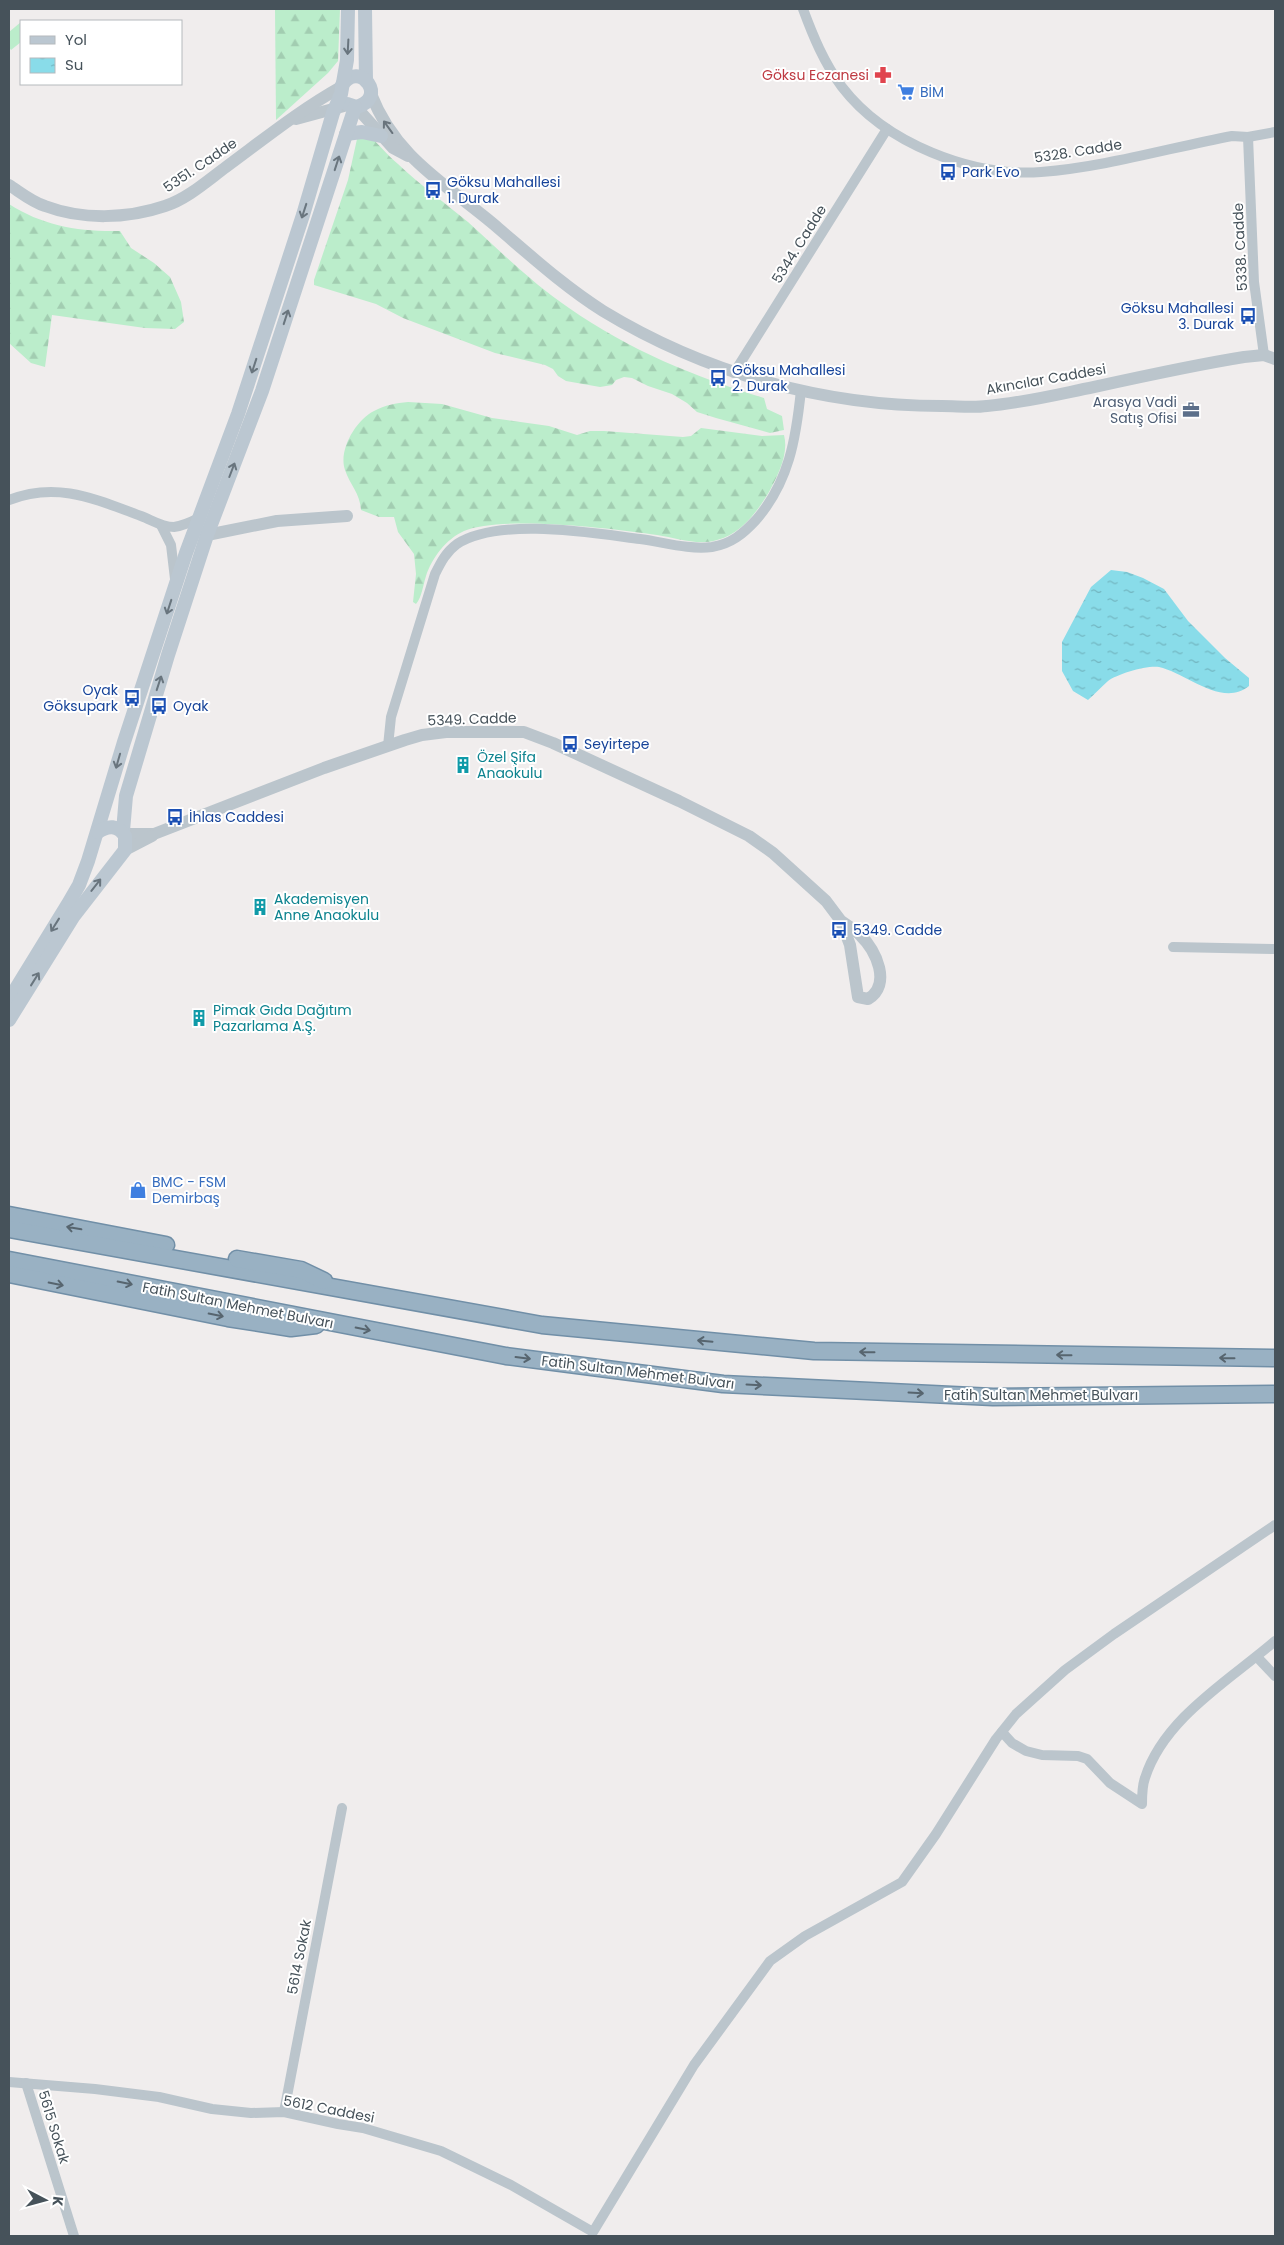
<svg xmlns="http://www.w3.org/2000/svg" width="1284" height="2245" font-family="Poppins,sans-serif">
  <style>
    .forest { fill: url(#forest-firs) }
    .garden { fill: #bbedcb }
    .water { fill: url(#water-ripples) }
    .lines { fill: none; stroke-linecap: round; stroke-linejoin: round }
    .trunk-casing { stroke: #718fa7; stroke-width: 19 }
    .minor { stroke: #bbc5cc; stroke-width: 10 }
    .tertiary { stroke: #bbc5cc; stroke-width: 12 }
    .secondary { stroke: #bbc7d1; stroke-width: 14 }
    .trunk { stroke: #99b1c3; stroke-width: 16 }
    .oneway { stroke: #69757e }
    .oneway2 { stroke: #69747c }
    .oneway3 { stroke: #57656f }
    .labels { text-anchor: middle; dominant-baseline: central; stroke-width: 4; stroke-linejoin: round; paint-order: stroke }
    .health-label { font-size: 14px; fill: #be3a42; stroke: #fff; text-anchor: end }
    .shop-label { font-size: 14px; fill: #366cbe; stroke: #fff; text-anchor: start }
    .street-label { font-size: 14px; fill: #46525a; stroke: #fff }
    .transit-label { font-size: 14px; fill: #164399; stroke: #fff; text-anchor: start }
    .service-label { font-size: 14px; fill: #4e5e75; stroke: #fff; text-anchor: end }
    .culture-label { font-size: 14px; fill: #0d838f; stroke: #fff; text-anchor: start }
  </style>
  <defs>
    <pattern id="forest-firs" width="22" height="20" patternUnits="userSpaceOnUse" patternTransform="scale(1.25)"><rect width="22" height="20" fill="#bbedcb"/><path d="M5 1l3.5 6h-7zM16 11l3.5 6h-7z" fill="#a2cdb1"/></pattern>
    <pattern id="water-ripples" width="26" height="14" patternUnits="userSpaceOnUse" patternTransform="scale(1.25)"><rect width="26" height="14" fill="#89dce9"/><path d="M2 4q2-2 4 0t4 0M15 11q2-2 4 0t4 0" fill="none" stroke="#72b5c0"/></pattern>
  </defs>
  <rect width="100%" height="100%" fill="#f0eded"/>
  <g class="forest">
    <path d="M275 9H340L338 61 328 73 276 120Z"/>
    <path d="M368 135C379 144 387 155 398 164 420 185 445 203 468 222 501 252 532 283 569 308 629 350 695 377 764 398L767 409 782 416 784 430 770 433 716 418 697 412 687 403 672 394 648 386 632 378 624 377 616 380 612 385 600 387 566 381 558 376 553 369 545 365 495 353 403 318 376 304 314 285V280L348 180 357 139Z"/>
    <path d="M9 204C43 226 80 232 120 231L131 248 154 263 170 277 181 302 184 322 175 329 145 328 52 315 45 367 31 363 9 343Z"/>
    <path d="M408 402 442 404 492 418 549 426 577 435 590 431H604L683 437 691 436 701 428 762 436 784 435C789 454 778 475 769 492 757 512 741 534 717 540 698 546 677 538 657 535 614 529 502 515 464 531 446 539 432 558 426 576 423 585 422 597 416 604L413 602 416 574 414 554 398 532 394 517H379L361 510C360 493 350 485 345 470 338 450 356 420 374 411 385 405 396 403 408 402Z"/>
  </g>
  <path class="garden" d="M21 22V42L11 50 9 47V32Z"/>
  <path class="water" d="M1111 570 1127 572 1143 578 1164 589 1188 621 1225 658 1249 678V686C1222 708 1186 673 1159 667 1147 665 1117 674 1108 681 1101 687 1095 694 1088 700L1073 691 1062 671V642L1091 587Z"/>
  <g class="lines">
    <g class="trunk-casing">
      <g id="trunk">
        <path d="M9 1215 166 1245"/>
        <path d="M9 1229 542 1325 814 1351 1275 1358"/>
        <path d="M237 1259 301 1270 324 1281"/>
        <path d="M9 1260 506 1356 723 1384 993 1397 1275 1394"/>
        <path d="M9 1274 228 1318 291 1328 316 1325"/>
      </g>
    </g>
    <g class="minor">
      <path d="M803 9C813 36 824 63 842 87 885 143 971 177 1041 172 1105 167 1169 148 1232 136L1248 137 1275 132"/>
      <path d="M1248 137 1254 282 1264 355"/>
      <path d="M734 373 887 129"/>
      <path d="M9 500C57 481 95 499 141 516 152 520 161 527 174 527 182 526 191 522 199 518"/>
      <path d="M161 525 171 545 175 579"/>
      <path d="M388 746 391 717 435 574C441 562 446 552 457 544 499 517 592 533 640 539 663 542 689 550 712 547 731 544 743 534 756 520 789 482 796 439 801 390"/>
      <path d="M1173 947 1275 949"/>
      <path d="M1257 1657 1275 1676"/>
      <path d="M1002 1732 1012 1743 1026 1751 1042 1755 1078 1756 1087 1759 1110 1783 1142 1804C1142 1796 1142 1786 1145 1778 1164 1718 1230 1680 1275 1641"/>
      <path d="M9 2082 95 2089 159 2097 212 2109 251 2113 284 2112 338 2124 363 2128 441 2151 511 2185 593 2232 694 2065 770 1961 805 1936 902 1882 936 1834 996 1739 1016 1714 1065 1670 1114 1634 1275 1525"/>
      <path d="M26 2083 74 2236"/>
      <path d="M284 2112 342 1808"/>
    </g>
    <g class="tertiary">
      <path d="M371 94C396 159 448 185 498 228 532 257 565 287 603 311 705 373 823 406 942 406 957 406 972 408 987 406 1023 403 1059 394 1094 387 1144 376 1194 365 1244 357L1264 355 1275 359"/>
      <path d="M356 107 393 148 408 156"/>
      <path d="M296 119 344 106"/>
      <path d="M9 185C20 192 32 202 45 206 82 220 127 219 165 206 187 199 207 181 226 167 264 139 300 110 341 87"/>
      <path d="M207 535 277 521 347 516"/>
      <path d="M124 834H154L324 768 405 740 422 735 446 732H524L553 743 679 801 749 836 773 853 826 901 841 921 850 945 858 997 868 999C892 985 876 950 861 936 856 930 848 926 841 921"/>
      <path d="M125 850 152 836"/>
    </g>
    <g class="secondary">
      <path d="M365 9 366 81"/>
      <path d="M342 85C360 59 389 99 356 107L347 104"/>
      <path d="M346 134 362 132 381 136"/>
      <path d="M123 831 126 796 168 655 207 535 262 391 355 107"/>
      <path d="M9 1000 68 904 79 885 88 861 124 742 186 553 238 414 303 215 333 113 341 94 347 60 348 9"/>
      <path d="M9 1020 73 917 125 850V836C118 825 108 825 98 832"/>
    </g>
    <use href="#trunk" class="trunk"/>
  </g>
  <defs><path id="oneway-shaft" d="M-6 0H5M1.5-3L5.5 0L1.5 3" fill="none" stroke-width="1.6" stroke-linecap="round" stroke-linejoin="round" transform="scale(1.25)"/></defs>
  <g class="oneway">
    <use href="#oneway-shaft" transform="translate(348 47) rotate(93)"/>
    <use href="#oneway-shaft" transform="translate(337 163) rotate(-72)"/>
    <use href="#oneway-shaft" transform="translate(304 211) rotate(108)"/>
    <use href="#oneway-shaft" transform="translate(286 317) rotate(-72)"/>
    <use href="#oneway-shaft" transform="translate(254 366) rotate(108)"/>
    <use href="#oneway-shaft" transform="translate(232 470) rotate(-69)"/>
    <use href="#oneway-shaft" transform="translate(169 607) rotate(108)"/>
    <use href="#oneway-shaft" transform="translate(159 683) rotate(-72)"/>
    <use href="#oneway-shaft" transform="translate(118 761) rotate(106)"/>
    <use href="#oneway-shaft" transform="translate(96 885) rotate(-52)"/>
    <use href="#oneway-shaft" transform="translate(55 925) rotate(122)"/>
    <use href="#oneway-shaft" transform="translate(35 979) rotate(-58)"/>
  </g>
  <use class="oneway2" href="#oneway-shaft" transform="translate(388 127) rotate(-126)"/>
  <g class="oneway3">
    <use href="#oneway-shaft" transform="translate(74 1228) rotate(-170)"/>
    <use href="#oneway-shaft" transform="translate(125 1283) rotate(11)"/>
    <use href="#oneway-shaft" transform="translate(56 1284) rotate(11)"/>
    <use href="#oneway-shaft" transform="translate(216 1315) rotate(11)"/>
    <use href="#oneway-shaft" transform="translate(363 1329) rotate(11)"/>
    <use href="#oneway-shaft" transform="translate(705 1341) rotate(-175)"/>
    <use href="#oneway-shaft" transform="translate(867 1352) rotate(-179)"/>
    <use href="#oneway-shaft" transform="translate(1064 1355) rotate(-179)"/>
    <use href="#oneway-shaft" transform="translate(523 1358) rotate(7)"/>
    <use href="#oneway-shaft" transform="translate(1227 1358) rotate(-179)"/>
    <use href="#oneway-shaft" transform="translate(754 1385) rotate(3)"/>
    <use href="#oneway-shaft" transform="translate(916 1393) rotate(3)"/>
  </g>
  <defs>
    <g id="pharmacy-bare" transform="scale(1.35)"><path d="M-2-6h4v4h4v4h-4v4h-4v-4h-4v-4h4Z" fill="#e0444e" stroke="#fff" stroke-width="2.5" paint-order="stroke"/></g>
    <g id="supermarket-bare" transform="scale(1.35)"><path d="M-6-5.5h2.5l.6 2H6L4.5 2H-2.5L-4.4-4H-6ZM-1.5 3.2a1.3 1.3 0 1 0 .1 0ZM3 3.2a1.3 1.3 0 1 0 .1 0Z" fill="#3f7fe0" stroke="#fff" stroke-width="2.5" paint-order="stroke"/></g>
    <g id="bus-bare" transform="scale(1.35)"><path d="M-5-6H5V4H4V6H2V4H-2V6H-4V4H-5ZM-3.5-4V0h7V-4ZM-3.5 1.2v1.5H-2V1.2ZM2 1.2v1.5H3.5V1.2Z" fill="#1a4fb4" stroke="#fff" stroke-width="2.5" paint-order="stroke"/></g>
    <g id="office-bare" transform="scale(1.35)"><path d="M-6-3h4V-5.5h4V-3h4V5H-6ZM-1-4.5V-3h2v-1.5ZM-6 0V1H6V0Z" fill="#5c6f8a" stroke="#fff" stroke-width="2.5" paint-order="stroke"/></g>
    <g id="building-bare" transform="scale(1.35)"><path d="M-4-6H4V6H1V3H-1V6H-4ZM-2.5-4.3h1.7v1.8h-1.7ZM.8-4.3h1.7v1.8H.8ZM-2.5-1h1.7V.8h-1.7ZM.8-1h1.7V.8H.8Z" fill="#0f9aa8" stroke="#fff" stroke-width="2.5" paint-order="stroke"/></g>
    <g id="shop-bare" transform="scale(1.35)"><path d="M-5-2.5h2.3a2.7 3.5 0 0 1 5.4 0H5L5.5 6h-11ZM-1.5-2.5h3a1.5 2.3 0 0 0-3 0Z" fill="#3f7fe0" stroke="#fff" stroke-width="2.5" paint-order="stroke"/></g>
  </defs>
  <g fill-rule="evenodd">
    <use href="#pharmacy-bare" x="883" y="75"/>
    <use href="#supermarket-bare" x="906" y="92"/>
    <use href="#bus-bare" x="948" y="172"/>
    <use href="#bus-bare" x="433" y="190"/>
    <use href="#bus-bare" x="1248" y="316"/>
    <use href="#bus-bare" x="718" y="378"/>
    <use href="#office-bare" x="1191" y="410"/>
    <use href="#bus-bare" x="132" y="698"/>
    <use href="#bus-bare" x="159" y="706"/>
    <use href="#bus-bare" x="570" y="744"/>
    <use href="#building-bare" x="463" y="765"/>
    <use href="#bus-bare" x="175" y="817"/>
    <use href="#building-bare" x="260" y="907"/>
    <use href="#bus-bare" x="839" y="930"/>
    <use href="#building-bare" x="199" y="1018"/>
    <use href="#shop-bare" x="138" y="1190"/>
  </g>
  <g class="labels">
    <g class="health-label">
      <text x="869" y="75">Göksu Eczanesi</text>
    </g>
    <g class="shop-label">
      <text x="920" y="92">BİM</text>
      <text x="152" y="1182">BMC - FSM<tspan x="152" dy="16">Demirbaş</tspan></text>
    </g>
    <g class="street-label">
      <text transform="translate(1078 151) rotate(-9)">5328. Cadde</text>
      <text transform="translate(200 165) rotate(-34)">5351. Cadde</text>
      <text transform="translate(799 244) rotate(-58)">5344. Cadde</text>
      <text transform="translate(1240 247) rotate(-93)">5338. Cadde</text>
      <text transform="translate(1046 379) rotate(-10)">Akıncılar Caddesi</text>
      <text transform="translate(472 719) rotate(-2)">5349. Cadde</text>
      <text transform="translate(238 1305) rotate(11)">Fatih Sultan Mehmet Bulvarı</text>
      <text transform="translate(638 1372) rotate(7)">Fatih Sultan Mehmet Bulvarı</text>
      <text x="1041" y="1395">Fatih Sultan Mehmet Bulvarı</text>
      <text transform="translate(299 1957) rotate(-79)">5614 Sokak</text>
      <text transform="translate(329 2109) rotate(11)">5612 Caddesi</text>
      <text transform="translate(54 2127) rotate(73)">5615 Sokak</text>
    </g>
    <g class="transit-label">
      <text x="962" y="172">Park Evo</text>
      <text x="447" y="182">Göksu Mahallesi<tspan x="447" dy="16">1. Durak</tspan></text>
      <text x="1234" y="308" text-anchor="end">Göksu Mahallesi<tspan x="1234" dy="16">3. Durak</tspan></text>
      <text x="732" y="370">Göksu Mahallesi<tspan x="732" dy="16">2. Durak</tspan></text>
      <text x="118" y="690" text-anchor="end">Oyak<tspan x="118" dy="16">Göksupark</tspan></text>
      <text x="173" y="706">Oyak</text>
      <text x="584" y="744">Seyirtepe</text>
      <text x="189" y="817">İhlas Caddesi</text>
      <text x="853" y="930">5349. Cadde</text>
    </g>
    <g class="service-label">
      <text x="1177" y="402">Arasya Vadi<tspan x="1177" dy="16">Satış Ofisi</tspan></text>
    </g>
    <g class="culture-label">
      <text x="477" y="757">Özel Şifa<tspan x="477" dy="16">Anaokulu</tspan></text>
      <text x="274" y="899">Akademisyen<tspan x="274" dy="16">Anne Anaokulu</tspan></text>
      <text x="213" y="1010">Pimak Gıda Dağıtım<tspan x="213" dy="16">Pazarlama A.Ş.</tspan></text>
    </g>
  </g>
  <rect width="1284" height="2245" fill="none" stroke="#46525a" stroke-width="20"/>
  <rect x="20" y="20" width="162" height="65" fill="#ffffff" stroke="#b5babd"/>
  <rect x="30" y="36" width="25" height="8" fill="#bbc7d1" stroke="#b5babd"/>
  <text x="65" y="45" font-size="15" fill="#46525a">Yol</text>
  <rect x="30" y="58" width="25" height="15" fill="url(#water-ripples)" stroke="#b5babd"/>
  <text x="65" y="70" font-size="15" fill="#46525a">Su</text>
  <g transform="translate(45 2200) rotate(96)" stroke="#ffffff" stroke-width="4" paint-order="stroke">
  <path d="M0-4L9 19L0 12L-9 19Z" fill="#46525a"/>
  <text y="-8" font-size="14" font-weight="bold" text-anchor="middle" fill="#46525a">K</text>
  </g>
</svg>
